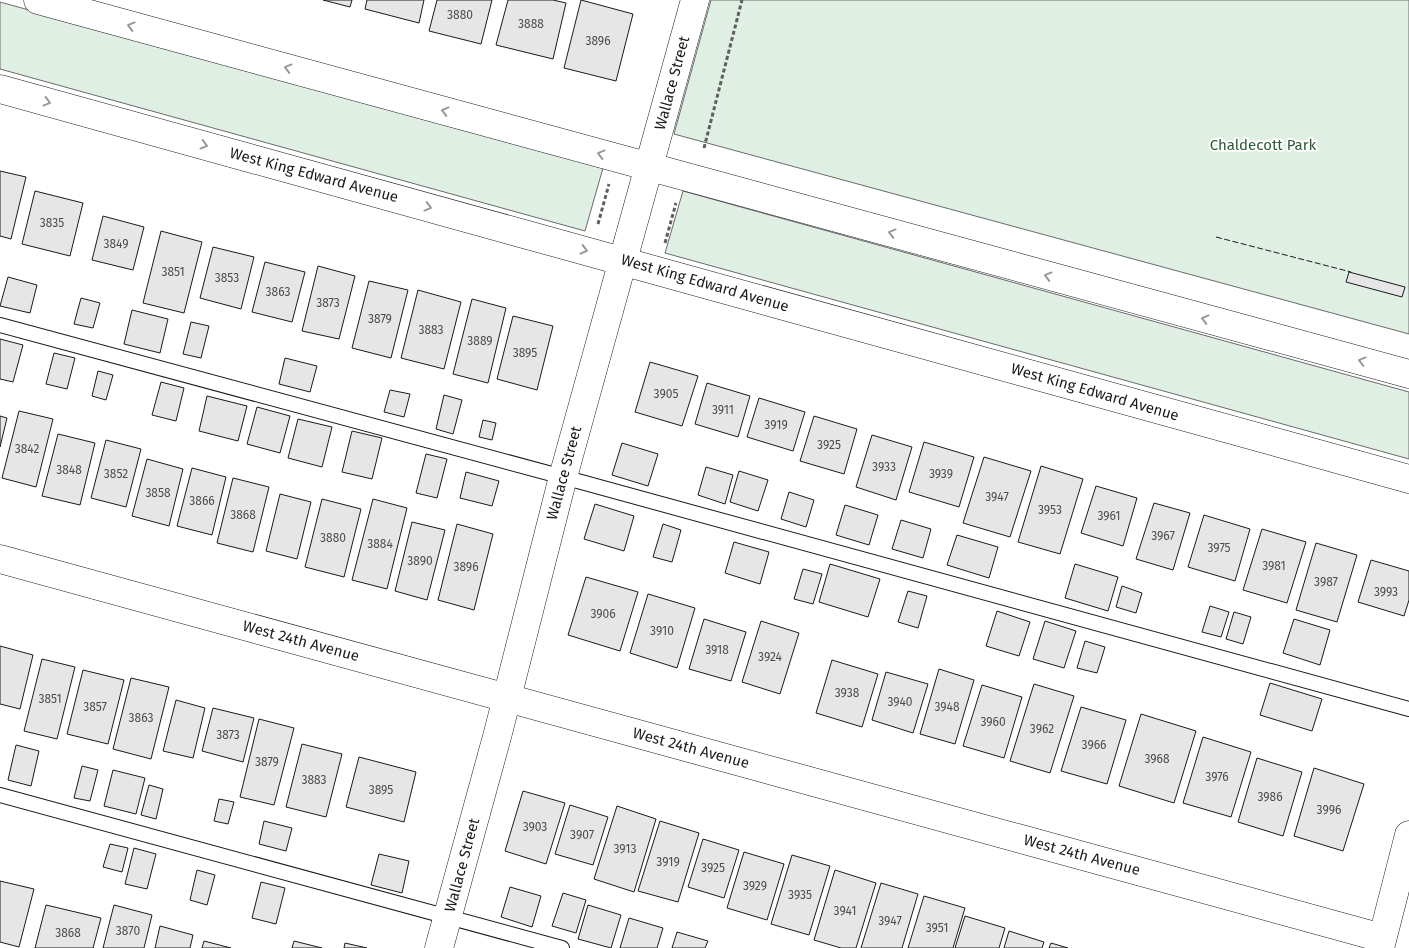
<svg xmlns="http://www.w3.org/2000/svg" width="1409" height="948" font-family="'Fira Sans',sans-serif">
  <style>
    .green { fill: #e0efe3; stroke: #6a6a6a }
    .building { fill: #e6e6e6; stroke: #1a1a1a }
    .lines { fill: none; stroke-linecap: round; stroke-linejoin: round }
    .lane-casing { stroke: #1a1a1a; stroke-width: 16 }
    .street-casing { stroke: #1a1a1a; stroke-width: 29 }
    .path { stroke: #5f5f5f; stroke-width: 3; stroke-dasharray: 4 2.5; stroke-linecap: butt }
    .lane { stroke: #fff; stroke-width: 14 }
    .street { stroke: #fff; stroke-width: 28 }
    .fence { stroke: #1a1a1a; stroke-width: 1; stroke-dasharray: 6 2.5; stroke-linecap: butt }
    .oneway { stroke: #989898 }
    .labels { text-anchor: middle; dominant-baseline: central; stroke-width: 4; stroke-linejoin: round; paint-order: stroke }
    .number-label { font-size: 12px; fill: #4d4d4d }
    .street-label { font-size: 15px; fill: #1a1a1a; stroke: #fff }
    .park-label { font-size: 15px; fill: #2b5a34; stroke: #fff }
  </style>
  <rect width="100%" height="100%" fill="#fff"/>
  <g class="green">
    <path d="M711 0H1409V334L674 134Z"/>
    <path d="M0 2 603 168 585 231 0 69Z"/>
    <path d="M683 191 1409 392V459L665 253Z"/>
  </g>
  <g class="building">
    <path d="M323 0H352L350 7Z"/>
    <path d="M367 0H424L419 23 365 9Z"/>
    <path d="M437 0H492L481 44 429 31Z"/>
    <path d="M508 0H553L566 3 553 59 496 45Z"/>
    <path d="M581 0 633 14 616 81 564 68Z"/>
    <path d="M0 171 26 177 11 239 0 236Z"/>
    <path d="M35 191 83 203 70 256 22 244Z"/>
    <path d="M103 216 144 227 133 270 92 260Z"/>
    <path d="M161 231 202 242 184 313 143 303Z"/>
    <path d="M213 247 254 257 241 309 200 298Z"/>
    <path d="M265 262 305 272 292 322 252 312Z"/>
    <path d="M318 266 355 276 339 339 302 331Z"/>
    <path d="M1349 272 1405 287 1402 297 1346 282Z"/>
    <path d="M8 277 37 285 30 313 0 306Z"/>
    <path d="M369 281 408 290 391 358 352 348Z"/>
    <path d="M418 290 461 302 444 369 401 358Z"/>
    <path d="M81 298 100 303 93 328 74 324Z"/>
    <path d="M472 299 506 308 488 383 453 374Z"/>
    <path d="M132 310 168 319 160 353 124 344Z"/>
    <path d="M513 316 553 326 537 390 497 379Z"/>
    <path d="M191 322 209 326 201 358 183 354Z"/>
    <path d="M0 339 23 345 13 382 0 379Z"/>
    <path d="M54 353 75 358 67 389 46 384Z"/>
    <path d="M285 358 317 366 310 392 279 384Z"/>
    <path d="M650 362 698 376 682 426 635 412Z"/>
    <path d="M98 371 113 375 106 400 92 396Z"/>
    <path d="M161 382 184 388 176 421 152 415Z"/>
    <path d="M707 383 750 396 738 437 695 424Z"/>
    <path d="M390 390 410 394 404 417 384 412Z"/>
    <path d="M444 395 462 400 453 434 436 429Z"/>
    <path d="M207 396 247 406 238 441 199 431Z"/>
    <path d="M759 398 805 412 793 451 747 437Z"/>
    <path d="M257 407 290 416 280 453 247 444Z"/>
    <path d="M19 411 53 419 36 487 2 478Z"/>
    <path d="M0 416 7 418 0 447Z"/>
    <path d="M814 416 857 429 844 474 800 461Z"/>
    <path d="M298 419 332 427 322 467 288 458Z"/>
    <path d="M483 420 496 423 492 440 479 437Z"/>
    <path d="M352 431 382 438 372 479 342 472Z"/>
    <path d="M58 434 95 443 80 505 42 496Z"/>
    <path d="M872 435 912 447 896 500 856 487Z"/>
    <path d="M106 440 141 449 126 507 91 498Z"/>
    <path d="M924 442 974 457 959 507 909 492Z"/>
    <path d="M622 443 658 454 648 486 612 475Z"/>
    <path d="M426 454 447 459 437 498 416 493Z"/>
    <path d="M984 457 1031 471 1010 537 963 523Z"/>
    <path d="M147 459 183 469 169 526 132 516Z"/>
    <path d="M1041 466 1083 479 1060 554 1018 542Z"/>
    <path d="M706 467 733 475 725 504 698 495Z"/>
    <path d="M192 468 226 477 212 535 177 526Z"/>
    <path d="M739 471 768 480 758 511 730 502Z"/>
    <path d="M466 472 499 481 492 506 460 498Z"/>
    <path d="M233 478 269 487 253 552 217 543Z"/>
    <path d="M1096 486 1137 498 1123 546 1081 533Z"/>
    <path d="M789 492 814 500 806 527 781 519Z"/>
    <path d="M280 494 311 502 297 559 266 551Z"/>
    <path d="M322 499 361 509 344 577 305 567Z"/>
    <path d="M373 499 407 508 387 589 352 580Z"/>
    <path d="M1154 503 1190 513 1173 570 1136 559Z"/>
    <path d="M595 504 634 516 624 551 584 539Z"/>
    <path d="M845 505 878 515 869 545 836 535Z"/>
    <path d="M1204 515 1250 529 1235 581 1188 567Z"/>
    <path d="M901 520 931 529 923 558 892 549Z"/>
    <path d="M412 522 445 530 427 600 395 591Z"/>
    <path d="M457 524 493 534 474 610 438 600Z"/>
    <path d="M663 524 681 530 672 562 653 557Z"/>
    <path d="M1262 529 1306 542 1287 603 1243 590Z"/>
    <path d="M957 535 998 547 989 578 947 565Z"/>
    <path d="M734 542 769 552 760 584 725 573Z"/>
    <path d="M1316 543 1357 555 1337 622 1296 610Z"/>
    <path d="M1371 560 1409 571V600L1404 616 1358 602Z"/>
    <path d="M830 564 880 579 868 617 819 602Z"/>
    <path d="M1075 564 1118 577 1108 611 1065 598Z"/>
    <path d="M803 569 822 574 813 604 794 599Z"/>
    <path d="M586 577 638 592 620 651 568 635Z"/>
    <path d="M1122 586 1142 593 1136 613 1116 607Z"/>
    <path d="M908 591 927 596 918 628 898 622Z"/>
    <path d="M648 594 695 608 677 668 630 653Z"/>
    <path d="M1210 606 1229 612 1221 637 1202 632Z"/>
    <path d="M997 611 1030 622 1019 656 986 646Z"/>
    <path d="M1234 612 1251 617 1243 644 1226 639Z"/>
    <path d="M704 619 746 632 731 681 689 669Z"/>
    <path d="M1294 619 1330 630 1320 665 1283 653Z"/>
    <path d="M761 621 799 633 780 694 742 682Z"/>
    <path d="M1045 621 1076 631 1064 668 1033 659Z"/>
    <path d="M1085 641 1105 647 1097 673 1077 668Z"/>
    <path d="M0 646 33 655 20 709 0 704Z"/>
    <path d="M42 659 75 667 57 739 24 731Z"/>
    <path d="M832 660 878 674 862 727 816 713Z"/>
    <path d="M939 669 974 680 955 744 920 734Z"/>
    <path d="M83 670 124 680 108 744 67 734Z"/>
    <path d="M886 672 928 684 913 733 872 720Z"/>
    <path d="M131 678 169 687 151 759 113 749Z"/>
    <path d="M1270 683 1322 699 1312 731 1260 715Z"/>
    <path d="M1034 684 1074 696 1050 773 1010 761Z"/>
    <path d="M982 685 1022 697 1004 758 963 746Z"/>
    <path d="M176 700 205 708 193 758 163 751Z"/>
    <path d="M1081 707 1126 720 1107 784 1061 771Z"/>
    <path d="M213 708 254 718 243 762 202 751Z"/>
    <path d="M1141 714 1196 731 1174 803 1119 786Z"/>
    <path d="M259 719 294 728 274 805 240 797Z"/>
    <path d="M1203 737 1251 752 1231 817 1183 803Z"/>
    <path d="M302 744 342 754 326 817 286 807Z"/>
    <path d="M16 745 39 751 31 786 8 780Z"/>
    <path d="M359 757 416 772 404 822 346 807Z"/>
    <path d="M1257 758 1302 772 1283 836 1238 822Z"/>
    <path d="M82 766 98 770 90 801 74 798Z"/>
    <path d="M1314 768 1364 784 1343 851 1294 836Z"/>
    <path d="M113 770 145 778 136 814 104 806Z"/>
    <path d="M149 785 163 789 156 819 141 815Z"/>
    <path d="M523 791 565 803 546 864 505 851Z"/>
    <path d="M219 799 234 802 228 824 214 821Z"/>
    <path d="M570 805 608 817 593 865 555 854Z"/>
    <path d="M617 806 656 819 634 892 594 879Z"/>
    <path d="M264 821 292 828 286 851 259 844Z"/>
    <path d="M660 821 699 833 678 902 638 891Z"/>
    <path d="M703 839 739 850 724 898 688 887Z"/>
    <path d="M110 844 128 848 122 872 103 867Z"/>
    <path d="M134 848 156 854 147 889 125 884Z"/>
    <path d="M744 852 784 864 767 920 727 908Z"/>
    <path d="M379 854 409 861 402 893 371 885Z"/>
    <path d="M792 855 830 866 809 935 771 924Z"/>
    <path d="M197 870 215 875 207 905 190 900Z"/>
    <path d="M835 870 876 883 856 948H841L814 940Z"/>
    <path d="M0 881 34 889 19 947 0 942Z"/>
    <path d="M261 882 285 888 276 924 252 918Z"/>
    <path d="M881 883 918 894 902 948H861Z"/>
    <path d="M510 887 541 896 532 927 501 917Z"/>
    <path d="M563 893 586 900 576 933 552 926Z"/>
    <path d="M924 896 965 908 953 948H908Z"/>
    <path d="M46 905 101 918 93 948H35Z"/>
    <path d="M114 905 152 915 144 948H103Z"/>
    <path d="M588 905 621 915 611 948 578 939Z"/>
    <path d="M965 916 1005 928 999 948H955Z"/>
    <path d="M629 918 663 928 657 948H620Z"/>
    <path d="M160 926 193 935 190 948H155Z"/>
    <path d="M1009 931 1044 942 1042 948H1004Z"/>
    <path d="M677 932 708 941 705 948H672Z"/>
    <path d="M204 941 231 948H202Z"/>
    <path d="M294 941 322 948H292Z"/>
    <path d="M345 943 367 948H344Z"/>
    <path d="M1051 943 1068 948H1049Z"/>
  </g>
  <g class="lines">
    <g class="lane-casing">
      <g id="lane">
        <path d="M0 325 563 477 1409 709"/>
        <path d="M0 795 562 948"/>
      </g>
    </g>
    <g class="street-casing">
      <g id="street">
        <path d="M38 0 1409 374"/>
        <path d="M0 89 1409 479"/>
        <path d="M0 559 1382 938"/>
        <path d="M439 948 498 733 563 477 695 0"/>
        <path d="M1380 948 1409 835"/>
      </g>
    </g>
    <g class="path">
      <path d="M704 148 742 0"/>
      <path d="M598 224 609 184"/>
      <path d="M665 243 676 203"/>
    </g>
    <use href="#lane" class="lane"/>
    <use href="#street" class="street"/>
    <path class="fence" d="M1216 237 1351 272"/>
  </g>
  <defs><path id="oneway-chevron" d="M-2-3.5L2.5 0L-2 3.5" fill="none" stroke-width="1.6" stroke-linecap="round" stroke-linejoin="round" transform="scale(1.25)"/></defs>
  <g class="oneway">
    <use href="#oneway-chevron" transform="translate(131 26) rotate(-165)"/>
    <use href="#oneway-chevron" transform="translate(288 68) rotate(-165)"/>
    <use href="#oneway-chevron" transform="translate(47 102) rotate(15)"/>
    <use href="#oneway-chevron" transform="translate(445 111) rotate(-165)"/>
    <use href="#oneway-chevron" transform="translate(204 145) rotate(15)"/>
    <use href="#oneway-chevron" transform="translate(601 154) rotate(-165)"/>
    <use href="#oneway-chevron" transform="translate(428 207) rotate(15)"/>
    <use href="#oneway-chevron" transform="translate(892 233) rotate(-165)"/>
    <use href="#oneway-chevron" transform="translate(584 250) rotate(15)"/>
    <use href="#oneway-chevron" transform="translate(1048 276) rotate(-165)"/>
    <use href="#oneway-chevron" transform="translate(1205 319) rotate(-165)"/>
    <use href="#oneway-chevron" transform="translate(1362 361) rotate(-165)"/>
  </g>
  <g class="labels">
    <g class="number-label">
      <text x="460" y="15">3880</text>
      <text x="531" y="24">3888</text>
      <text x="598" y="41">3896</text>
      <text x="52" y="223">3835</text>
      <text x="116" y="244">3849</text>
      <text x="173" y="272">3851</text>
      <text x="227" y="278">3853</text>
      <text x="278" y="292">3863</text>
      <text x="328" y="303">3873</text>
      <text x="380" y="319">3879</text>
      <text x="431" y="330">3883</text>
      <text x="480" y="341">3889</text>
      <text x="525" y="353">3895</text>
      <text x="666" y="394">3905</text>
      <text x="723" y="410">3911</text>
      <text x="776" y="425">3919</text>
      <text x="829" y="445">3925</text>
      <text x="27" y="449">3842</text>
      <text x="884" y="467">3933</text>
      <text x="69" y="470">3848</text>
      <text x="116" y="474">3852</text>
      <text x="941" y="474">3939</text>
      <text x="158" y="493">3858</text>
      <text x="997" y="497">3947</text>
      <text x="202" y="501">3866</text>
      <text x="1050" y="510">3953</text>
      <text x="243" y="515">3868</text>
      <text x="1109" y="516">3961</text>
      <text x="1163" y="536">3967</text>
      <text x="333" y="538">3880</text>
      <text x="380" y="544">3884</text>
      <text x="1219" y="548">3975</text>
      <text x="420" y="561">3890</text>
      <text x="1274" y="566">3981</text>
      <text x="466" y="567">3896</text>
      <text x="1326" y="582">3987</text>
      <text x="1386" y="592">3993</text>
      <text x="603" y="614">3906</text>
      <text x="662" y="631">3910</text>
      <text x="717" y="650">3918</text>
      <text x="770" y="657">3924</text>
      <text x="847" y="693">3938</text>
      <text x="50" y="699">3851</text>
      <text x="900" y="702">3940</text>
      <text x="95" y="707">3857</text>
      <text x="947" y="707">3948</text>
      <text x="141" y="718">3863</text>
      <text x="993" y="722">3960</text>
      <text x="1042" y="729">3962</text>
      <text x="228" y="735">3873</text>
      <text x="1094" y="745">3966</text>
      <text x="1157" y="759">3968</text>
      <text x="267" y="762">3879</text>
      <text x="1217" y="777">3976</text>
      <text x="314" y="780">3883</text>
      <text x="381" y="790">3895</text>
      <text x="1270" y="797">3986</text>
      <text x="1329" y="810">3996</text>
      <text x="535" y="827">3903</text>
      <text x="582" y="835">3907</text>
      <text x="625" y="849">3913</text>
      <text x="668" y="862">3919</text>
      <text x="713" y="868">3925</text>
      <text x="755" y="886">3929</text>
      <text x="800" y="895">3935</text>
      <text x="845" y="911">3941</text>
      <text x="890" y="921">3947</text>
      <text x="937" y="928">3951</text>
      <text x="128" y="931">3870</text>
      <text x="68" y="933">3868</text>
    </g>
    <g class="street-label">
      <text transform="translate(672 83) rotate(-75)">Wallace Street</text>
      <text transform="translate(314 175) rotate(15)">West King Edward Avenue</text>
      <text transform="translate(705 283) rotate(16)">West King Edward Avenue</text>
      <text transform="translate(1095 392) rotate(16)">West King Edward Avenue</text>
      <text transform="translate(564 473) rotate(-75)">Wallace Street</text>
      <text transform="translate(301 641) rotate(15)">West 24th Avenue</text>
      <text transform="translate(691 748) rotate(15)">West 24th Avenue</text>
      <text transform="translate(1082 855) rotate(15)">West 24th Avenue</text>
      <text transform="translate(462 865) rotate(-75)">Wallace Street</text>
    </g>
    <g class="park-label">
      <text x="1263" y="145">Chaldecott Park</text>
    </g>
  </g>
</svg>
